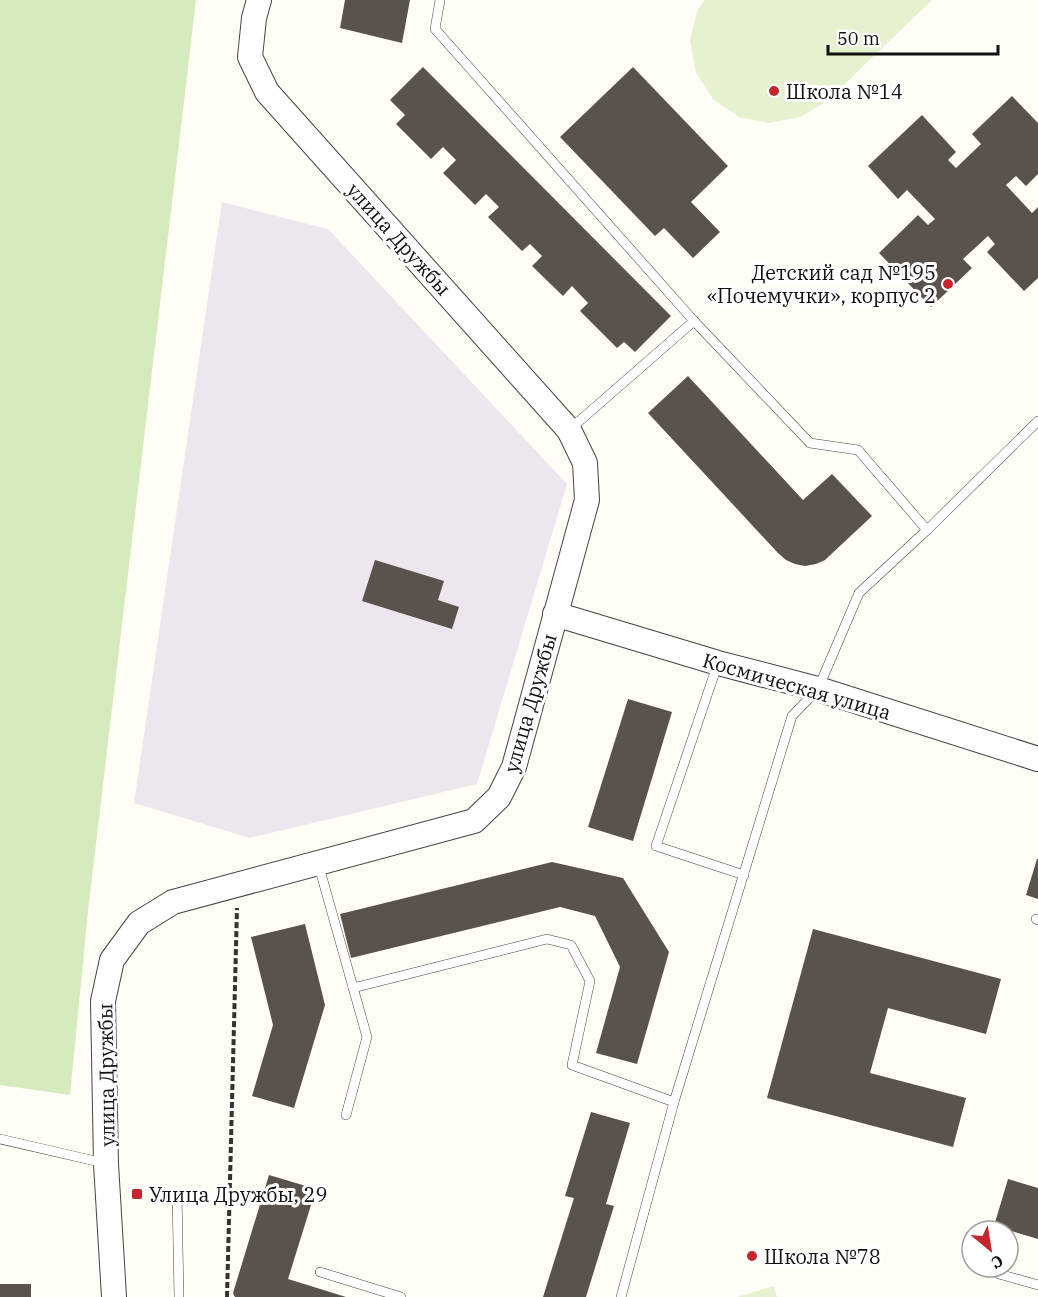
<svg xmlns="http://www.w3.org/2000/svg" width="1038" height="1297" font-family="'IBM Plex Serif',serif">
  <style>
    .industrial { fill: #eee6ef }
    .green { fill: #d5ebbd }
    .pitch { fill: #e6f2cf }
    .building { fill: #5a524d }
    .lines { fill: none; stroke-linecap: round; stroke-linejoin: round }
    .service-casing { stroke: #444; stroke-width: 10 }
    .tertiary-casing { stroke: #444; stroke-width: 26 }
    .path { stroke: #333; stroke-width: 4; stroke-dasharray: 6 3; stroke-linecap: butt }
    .service { stroke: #fff; stroke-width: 9 }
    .tertiary { stroke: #fff; stroke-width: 24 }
    .poi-dot { fill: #c4262e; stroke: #fff; stroke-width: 2 }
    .labels { text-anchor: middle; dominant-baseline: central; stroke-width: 6; stroke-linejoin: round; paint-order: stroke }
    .poi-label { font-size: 20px; fill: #111; stroke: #fff; text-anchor: start }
    .street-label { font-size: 20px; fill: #111; stroke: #fff }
  </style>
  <rect width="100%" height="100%" fill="#fffdf5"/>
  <path class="industrial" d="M222 202 328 229 567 484 477 784 250 838 134 803Z"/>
  <path class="green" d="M0 0H196L88 911 70 1095 0 1085Z"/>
  <g class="pitch">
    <path d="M705 0H932L827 101 800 117 769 123 739 117 713 99 696 73 690 41 697 11Z"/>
    <path d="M774 1286 777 1297H737Z"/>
  </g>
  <g class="building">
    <path d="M345 0H410L402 43 340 28Z"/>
    <path d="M423 67 671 316 635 352 624 342 617 348 580 311 588 303 572 286 563 296 532 266 542 256 530 244 522 251 488 217 499 207 486 194 475 205 443 173 456 160 443 147 431 159 396 124 405 115 390 100Z"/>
    <path d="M633 67 728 166 691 202 720 232 693 258 664 228 655 236 560 137Z"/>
    <path d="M1012 96 1038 123V174L1026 186 1016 176 1006 185 1032 213 1038 207V278L1024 291 987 252 995 244 988 236 963 259 972 268 931 307 879 253 918 215 928 225 935 219 907 190 898 199 868 166 922 115 956 152 948 160 956 168 981 144 972 134Z"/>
    <path d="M688 376 803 500 832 474 872 516 825 560 816 564 805 566 795 564 786 560 778 553 648 413Z"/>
    <path d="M375 560 444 581 438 600 459 607 452 629 362 601Z"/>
    <path d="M628 699 672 712 633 841 588 827Z"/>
    <path d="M1037 859H1038V899L1026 895Z"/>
    <path d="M552 862 623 878 669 952 637 1064 596 1053 620 967 595 916 560 907 351 958 340 914Z"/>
    <path d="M305 924 325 1005 294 1108 252 1096 273 1025 251 937Z"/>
    <path d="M813 929 1001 979 986 1034 888 1008 870 1073 966 1098 953 1147 767 1098Z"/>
    <path d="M591 1112 630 1123 606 1204 614 1206 586 1297H543L574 1198 565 1196Z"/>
    <path d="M269 1175 316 1189 288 1279 346 1297H235L233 1293Z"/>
    <path d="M1008 1179 1038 1188V1239L994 1226Z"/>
    <rect x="0" y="1284" width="31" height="13"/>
  </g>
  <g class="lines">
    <g class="service-casing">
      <g id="service">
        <path d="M440 0 435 29 694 321 569 430"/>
        <path d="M927 530 1038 421"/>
        <path d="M718 663 656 846 744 875"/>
        <path d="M318 863 367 1037 346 1115"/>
        <path d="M1036 919 1038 920"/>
        <path d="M353 988 547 939 571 945 590 981 572 1065 674 1102"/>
        <path d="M0 1139 104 1163"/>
        <path d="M177 1193 179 1297"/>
        <path d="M320 1272 401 1297"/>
        <path d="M999 1274 1038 1285"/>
        <path d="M621 1297 674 1102 792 716 818 689 859 593 927 530 858 450 810 443 694 321"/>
      </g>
    </g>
    <g class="tertiary-casing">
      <g id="tertiary">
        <path d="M555 614 718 663 818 689 1038 759"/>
        <path d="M114 1297 106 1164 103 1001 112 960 139 923 173 902 474 821 499 797 514 767 587 500 585 463 569 430 267 92 250 57 254 18 259 0"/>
      </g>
    </g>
    <path class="path" d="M227 1297 237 908"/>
    <use href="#service" class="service"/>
    <use href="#tertiary" class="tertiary"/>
  </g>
  <g class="poi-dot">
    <circle cx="774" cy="91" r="6"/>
    <circle cx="948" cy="284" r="6"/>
    <rect x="131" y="1188" width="12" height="12" rx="3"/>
    <circle cx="752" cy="1256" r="6"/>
  </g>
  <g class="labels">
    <g class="poi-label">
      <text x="786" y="91">Школа №14</text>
      <text x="936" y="272" text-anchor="end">Детский сад №195<tspan x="936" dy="23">«Почемучки», корпус 2</tspan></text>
      <text x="149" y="1194">Улица Дружбы, 29</text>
      <text x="764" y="1256">Школа №78</text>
    </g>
    <g class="street-label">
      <text transform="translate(399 239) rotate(48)">улица Дружбы</text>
      <text transform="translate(797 686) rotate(16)">Космическая улица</text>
      <text transform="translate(530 703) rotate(-74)">улица Дружбы</text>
      <text transform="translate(106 1075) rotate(-91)">улица Дружбы</text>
    </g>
  </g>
  <g transform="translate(990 1249) rotate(150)"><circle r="28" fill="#ffffff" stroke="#a0a0a0" stroke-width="1.5"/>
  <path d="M0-4.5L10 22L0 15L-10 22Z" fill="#c4262e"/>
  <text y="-9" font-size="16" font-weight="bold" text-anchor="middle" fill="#111111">С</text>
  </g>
  <path d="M828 45v9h170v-9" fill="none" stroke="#111111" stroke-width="3"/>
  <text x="837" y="45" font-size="18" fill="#111111" stroke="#ffffff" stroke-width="4.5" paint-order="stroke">50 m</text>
</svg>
